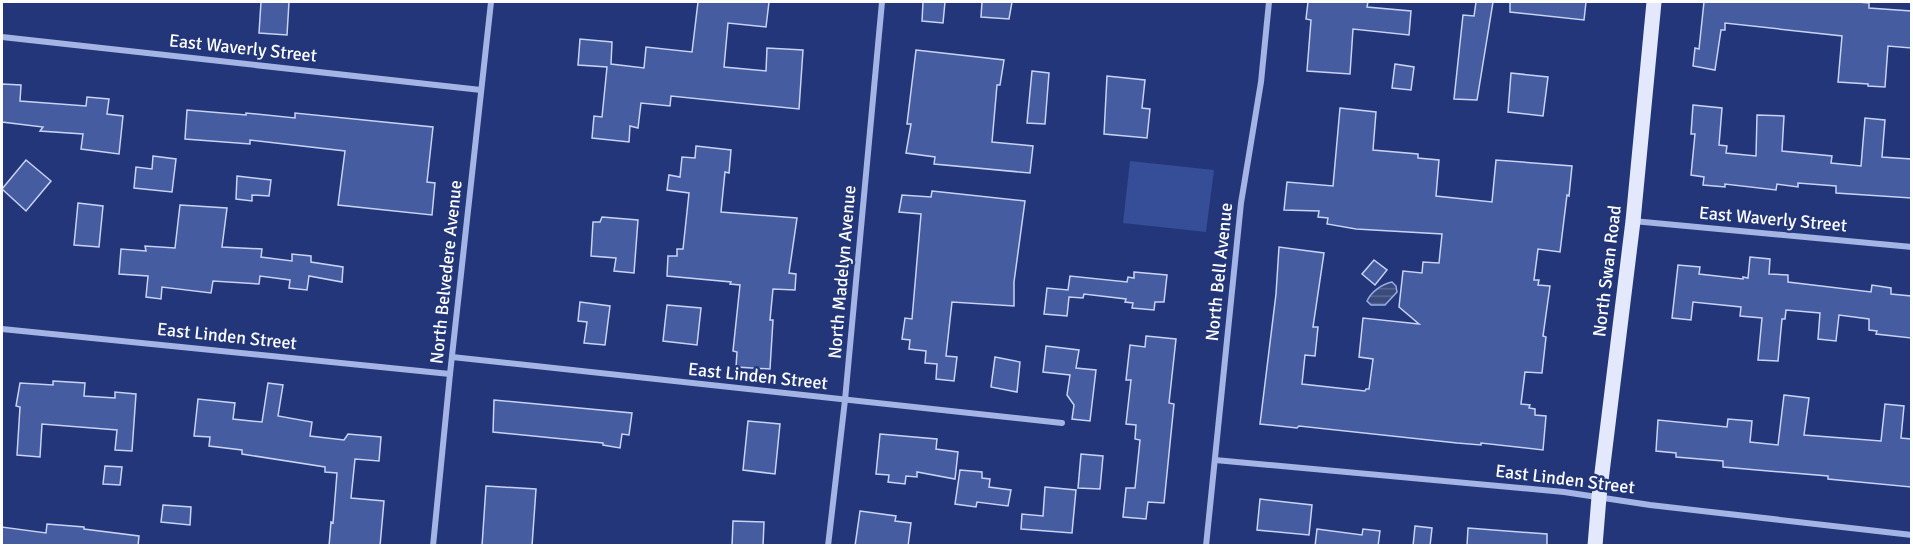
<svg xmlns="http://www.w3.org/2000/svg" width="1913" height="547" font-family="Signika,sans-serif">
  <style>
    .garden { fill: #364d97 }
    .water { fill: url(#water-rules); stroke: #98ace5; stroke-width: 1.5 }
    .building { fill: #465ca0; stroke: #c7d2f4; stroke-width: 1.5 }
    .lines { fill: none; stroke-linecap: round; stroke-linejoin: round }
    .street { stroke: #a4b4e4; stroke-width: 6 }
    .primary { stroke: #e4e8fc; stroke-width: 15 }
    .labels { text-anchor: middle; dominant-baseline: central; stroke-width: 5; stroke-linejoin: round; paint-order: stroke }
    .street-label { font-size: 18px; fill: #fff; stroke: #223679 }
  </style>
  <defs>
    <pattern id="water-rules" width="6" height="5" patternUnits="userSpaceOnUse" patternTransform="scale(1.5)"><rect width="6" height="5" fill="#3b4a7c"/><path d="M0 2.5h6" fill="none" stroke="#586590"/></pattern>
  </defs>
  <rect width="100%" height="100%" fill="#223679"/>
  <path class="garden" d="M1130 161 1214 170 1206 232 1123 223Z"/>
  <path class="water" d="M1392 282 1396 286 1397 292 1385 305H1371L1367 301C1371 292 1382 284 1392 282Z"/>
  <g class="building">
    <path d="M261 2H289L287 35 259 33Z"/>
    <path d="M698 2H769L766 27 728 23 724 67 766 71 767 48 803 50 799 109 671 96 670 106 641 103 638 128 630 126 629 142 592 138 594 116 602 117 607 67 578 65 580 39 612 42 611 64 644 68 646 47 692 52Z"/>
    <path d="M923 2H945L943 23 922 21Z"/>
    <path d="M982 2H1012L1009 19 981 17Z"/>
    <path d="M1308 2H1368L1367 7 1411 11 1409 35 1353 29 1350 74 1307 71 1311 20 1306 19Z"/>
    <path d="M1476 2H1493L1477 100 1454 99 1463 15 1474 16Z"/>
    <path d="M1510 2H1586L1584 20 1510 12Z"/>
    <path d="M1704 2H1858L1869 3V8L1911 11V48L1888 46 1885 87 1868 86V84L1838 82 1842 36 1725 23V30H1721L1715 70 1693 66 1695 48 1699 49Z"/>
    <path d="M916 50 1004 60 1000 85H997L992 142 1033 146 1030 173 934 164 935 157 906 153 911 124H907Z"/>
    <path d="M1395 64 1414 67 1411 90 1392 88Z"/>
    <path d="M1032 71 1049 73 1045 124 1027 123Z"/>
    <path d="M1511 73 1548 77 1543 116 1508 112Z"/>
    <path d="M1107 76 1145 80 1142 108 1150 109 1147 138 1104 134Z"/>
    <path d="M2 84 21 85 20 101 86 106 87 97 109 99 107 114 123 116 119 154 81 149 83 134 40 131 43 127 2 122Z"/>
    <path d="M1693 105 1722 108 1719 145 1727 146 1726 153 1756 156 1757 115 1784 116 1782 151 1832 156 1831 163 1861 166 1865 118 1885 120 1882 157 1911 159V198L1836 193V186L1798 183V187L1777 184 1776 190 1725 184V187L1703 185 1704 177 1691 175 1695 134H1691Z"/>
    <path d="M1340 108 1376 112 1373 150 1418 154V158L1439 160 1436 196 1492 202 1496 160 1572 166 1569 196 1567 195 1560 252 1538 249 1534 280H1539L1538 285 1550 286 1543 336 1546 337 1542 373 1525 372 1521 404 1530 405 1529 408 1535 409V415L1546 416 1543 450 1481 443V445L1457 443 1299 426 1297 428 1260 424 1276 294 1279 247 1324 253 1313 327H1318L1315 356 1305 355 1302 384 1365 391 1366 389H1369L1373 359 1359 357 1363 318 1419 324 1399 307 1403 271 1422 273 1423 262 1439 263 1442 234 1356 229 1327 224 1328 218 1318 217 1319 211 1284 210 1287 182 1333 186Z"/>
    <path d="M187 110 246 115V113L295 118V113L433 127 427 182 435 183 432 215 338 205 345 151 250 140V144L185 139Z"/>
    <path d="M696 146 731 150 729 173 725 172 721 212 797 218 789 273 796 274 795 290 773 289 770 320H773L770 369 736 367 737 352 733 351 740 285 730 284 731 282 667 276 668 256H677V249H683L689 193 667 190 669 175 680 177 682 157 695 158Z"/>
    <path d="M153 156 176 159 172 192 134 188 136 167 152 169Z"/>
    <path d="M26 160 51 181 26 211 2 189Z"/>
    <path d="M237 176 271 180 269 196 252 195V201L236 199Z"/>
    <path d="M932 191 1025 201 1014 282V306L952 302 946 356 957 357 954 381 936 379 937 364 925 363 926 351 909 349 910 340 902 339 905 318 912 319 921 214 899 212 902 195 931 197Z"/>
    <path d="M78 203 103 206 99 247 74 245Z"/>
    <path d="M180 205 227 208 222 247 262 249 261 257 292 261V254L311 256V262L343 267 342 282 309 276 307 290 289 288 290 280 260 276 259 284 213 281 211 293 162 287 161 299 146 297 148 276 119 274 121 249 146 251 145 246 175 248Z"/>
    <path d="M602 217 638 220 634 273 614 271 616 258 591 256 593 222H600Z"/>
    <path d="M1750 257 1770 259 1769 274 1788 275V282L1871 292 1872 285 1891 288V294L1911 296V338L1876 334 1877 331 1869 330V319L1839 315 1836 341 1818 339 1820 313 1786 310 1785 319H1782L1778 361 1758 360 1762 318 1740 316 1741 307 1693 302 1691 320 1672 318 1678 265 1700 267 1699 274 1743 279V277L1748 278Z"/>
    <path d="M1374 260 1387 270 1375 285 1362 274Z"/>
    <path d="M1134 272 1167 275 1164 302H1155L1154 310 1132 308 1133 303 1125 302 1126 299 1084 294 1083 298 1069 297 1067 316 1044 314 1047 288 1068 290 1070 276 1127 282 1128 277 1134 278Z"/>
    <path d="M580 302 610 306 605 345 584 343 587 322 578 321Z"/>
    <path d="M667 305 701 308 697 345 663 341Z"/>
    <path d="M1146 336 1176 339 1169 403 1174 404 1164 503 1148 502 1146 519 1123 517 1126 488H1135L1140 440 1135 439 1136 425 1126 424 1131 380H1126L1130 345 1145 347Z"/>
    <path d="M1046 346 1079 350 1076 368 1096 370 1090 421 1072 419 1074 405 1067 395 1070 375 1043 372Z"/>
    <path d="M995 357 1020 362 1017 392 991 387Z"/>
    <path d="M53 381 85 383 84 396 115 398V392L136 394 132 451 115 450 117 430 42 424 40 457 17 455 20 407 16 406 20 383 53 385Z"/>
    <path d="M268 383 283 385 278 416 312 422 310 436 344 440 348 434 381 437 379 461 355 459 351 498 384 501 380 546H329L331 522 333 523 337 473 325 472V467L242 454V450L209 446 210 437 194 436 198 399 235 403 233 419 262 422Z"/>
    <path d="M1784 395 1809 398 1804 435 1881 441 1885 404 1904 406 1901 438 1911 439V487L1828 479V476L1723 467V461L1676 457V453L1656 451 1658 420 1727 427 1728 419 1752 421 1750 442 1778 445Z"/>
    <path d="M494 400 632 413 629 435 622 434 620 448 603 445V443L493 432Z"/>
    <path d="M748 421 780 424 775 474 743 470Z"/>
    <path d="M880 434 937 439 936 449 958 452 955 479 917 472V477L906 476 905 484 888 482 889 475 876 474Z"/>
    <path d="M1081 454 1103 456 1100 489 1078 488Z"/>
    <path d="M105 466 122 467 120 485 103 484Z"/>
    <path d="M960 470 982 472V478L990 479 989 487 1011 490 1008 506 977 502 976 507 955 504Z"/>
    <path d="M486 486 536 489 532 546H482Z"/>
    <path d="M1045 487 1076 490 1072 533 1021 529 1022 514 1043 516Z"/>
    <path d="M1260 499 1312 505 1309 535 1257 530Z"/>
    <path d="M163 505 191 507 190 525 161 522Z"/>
    <path d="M860 511 896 516 895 521 911 523 908 546H855Z"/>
    <path d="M733 521 764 522 763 546H732Z"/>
    <path d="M47 524 84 527V529L139 536 138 546H2V527L46 533Z"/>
    <path d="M1415 526 1432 528 1430 546H1413Z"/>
    <path d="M1468 528 1547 534V546H1467Z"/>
    <path d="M1317 529 1362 535 1363 529 1380 531 1378 546H1315Z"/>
  </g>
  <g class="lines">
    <g class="street">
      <path d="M2 37 481 90"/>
      <path d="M1633 221 1912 247"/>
      <path d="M2 329 450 374"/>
      <path d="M452 357 1062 423"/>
      <path d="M1215 460 1564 492 1650 505 1912 535"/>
      <path d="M433 546 450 374 491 2"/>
      <path d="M828 546 845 400 882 2"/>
      <path d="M1206 546 1241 203 1261 82 1269 2"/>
    </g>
    <path class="primary" d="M1595 546 1599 497 1633 221 1654 2"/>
  </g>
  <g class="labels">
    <g class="street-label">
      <text transform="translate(243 48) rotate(6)">East Waverly Street</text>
      <text transform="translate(1773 219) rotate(5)">East Waverly Street</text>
      <text transform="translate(1607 271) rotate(-83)">North Swan Road</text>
      <text transform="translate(446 272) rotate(-84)">North Belvedere Avenue</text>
      <text transform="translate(842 272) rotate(-85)">North Madelyn Avenue</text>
      <text transform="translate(1219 272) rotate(-84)">North Bell Avenue</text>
      <text transform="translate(227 336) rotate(6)">East Linden Street</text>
      <text transform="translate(758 376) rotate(6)">East Linden Street</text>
      <text transform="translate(1565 479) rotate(7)">East Linden Street</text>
    </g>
  </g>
  <rect width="1913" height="547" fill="none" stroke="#ffffff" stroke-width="6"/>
</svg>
